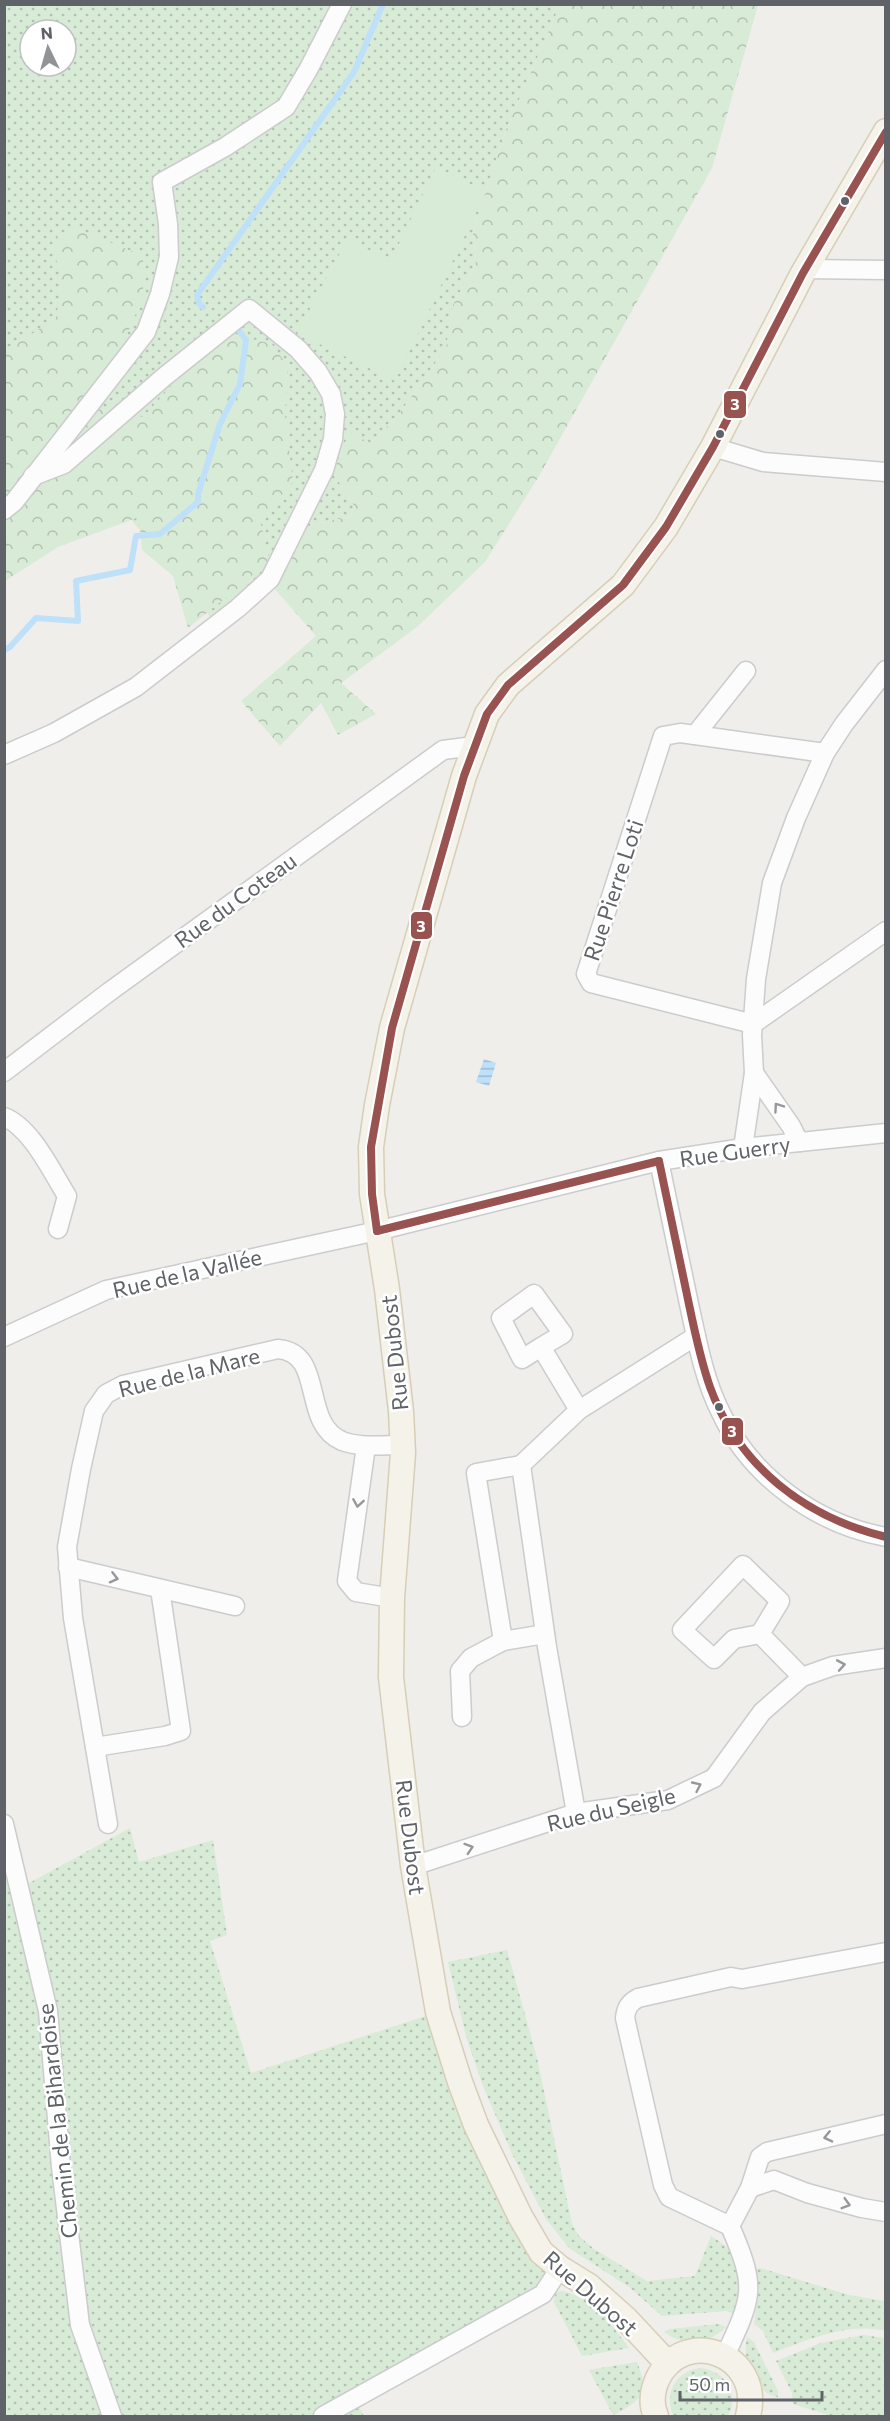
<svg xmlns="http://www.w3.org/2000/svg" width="890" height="2421" font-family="Commissioner,sans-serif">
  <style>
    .grass { fill: url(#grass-dots); fill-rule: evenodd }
    .forest { fill: url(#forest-crowns) }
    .pitch { fill: #d8ebd6 }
    .water { fill: url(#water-rules) }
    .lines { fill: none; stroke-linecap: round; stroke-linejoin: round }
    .stream { stroke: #bfe0f9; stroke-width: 6 }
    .minor-casing { stroke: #cbcccc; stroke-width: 21 }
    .major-casing { stroke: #d7ceb8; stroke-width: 27 }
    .minor { stroke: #fdfcfc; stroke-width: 18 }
    .major { stroke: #f4f2e9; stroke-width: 24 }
    .bus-1-casing { stroke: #fff; stroke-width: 12 }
    .bus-1 { stroke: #985350; stroke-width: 8 }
    .oneway { stroke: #96999c }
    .bus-dot { fill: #5f6368; stroke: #fff; stroke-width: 2 }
    .labels { text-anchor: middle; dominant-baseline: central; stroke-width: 5; stroke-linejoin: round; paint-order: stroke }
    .street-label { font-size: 22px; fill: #5f6368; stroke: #fff }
    .line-badge { stroke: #fff; stroke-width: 2 }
    .badge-label { font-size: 16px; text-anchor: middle; font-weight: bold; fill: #fff }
  </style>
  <defs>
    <pattern id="grass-dots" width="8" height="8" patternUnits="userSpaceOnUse" patternTransform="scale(1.5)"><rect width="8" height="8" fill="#d8ebd6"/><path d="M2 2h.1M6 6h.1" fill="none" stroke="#b2c2b1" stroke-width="1.8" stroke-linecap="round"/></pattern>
    <pattern id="forest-crowns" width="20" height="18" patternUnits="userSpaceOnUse" patternTransform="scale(1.5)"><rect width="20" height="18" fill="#d8ebd6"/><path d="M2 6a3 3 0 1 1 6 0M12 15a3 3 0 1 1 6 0" fill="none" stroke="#b2c2b1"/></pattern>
    <pattern id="water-rules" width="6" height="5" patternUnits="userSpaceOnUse" patternTransform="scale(1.5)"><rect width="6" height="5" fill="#bfe0f9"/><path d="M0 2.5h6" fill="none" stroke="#9eb9cd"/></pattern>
  </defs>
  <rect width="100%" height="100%" fill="#efeeea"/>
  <g class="grass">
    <path d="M5 5H560L506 130 473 232 476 262 453 305 446 348 399 414 371 443 349 433 333 473 355 507 351 516 304 527 217 625 94 474 5 510ZM30 30H66V66H30Z"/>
    <path d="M4 1824 20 1888 130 1828 139 1862 213 1840 227 1935 210 1941 251 2073 438 2012 460 2082 560 2268 543 2294 354 2399 364 2416H5Z"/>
    <path d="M507 1950 537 2058 572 2224 579 2236 594 2249 647 2281 695 2276 711 2236C717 2240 726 2245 730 2251 742 2268 740 2295 735 2314L727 2311 662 2316 629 2287 569 2248 546 2219 512 2154 483 2086 467 2040 448 1962Z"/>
    <path d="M760 2268 849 2295 885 2301V2331C849 2322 807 2340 773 2353L763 2331 754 2324 758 2295 756 2269Z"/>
    <path d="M561 2291C591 2295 612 2325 629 2348L582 2356 554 2302 555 2293Z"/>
    <path d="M719 2324 726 2327C709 2344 684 2347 664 2332L669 2329Z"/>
    <path d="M863 2335 885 2338V2416H831L793 2404 792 2393 776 2361 821 2343Z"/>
    <path d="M747 2337 754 2342 778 2391V2397C753 2393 742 2360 747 2337Z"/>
    <path d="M637 2362C650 2394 641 2401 613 2415L589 2370Z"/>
    <path d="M700 2368C725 2371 740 2393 728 2416H673C664 2392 675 2372 700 2368Z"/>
  </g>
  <g class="forest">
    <path d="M560 5H758L712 168 539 476 485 562 417 627 341 683 376 714 338 735 321 703 280 746 241 701 316 636 274 588 304 527 351 516 355 507 333 473 349 433 371 443 399 414 446 348 453 305 476 262 473 232 506 130Z"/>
    <path d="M76 228 143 256V297L121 348 85 403 143 417 221 331 272 344 288 367 285 415 293 482 260 520 269 559 243 584 188 628 173 576 142 550 139 517 58 547 5 581V351L56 318 63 275 52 251 58 234Z"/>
  </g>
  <path class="pitch" d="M436 167 486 192 395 381 297 333 348 238 390 262Z"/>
  <path class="water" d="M484 1059 496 1063 489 1086 476 1082Z"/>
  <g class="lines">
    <g class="stream">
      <path d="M203 307 199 304 197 295 354 72 383 4"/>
      <path d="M4 650 10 647 36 618 78 621 76 581 130 570 136 536 160 534 198 502V494L220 424 240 384 246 340 240 332"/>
    </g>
    <g class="minor-casing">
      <g id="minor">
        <path d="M806 269 886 270"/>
        <path d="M713 447 763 462 886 472"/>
        <path d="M4 510 14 502 146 332 160 294 169 257 168 224 162 182 225 147 286 107 308 70 342 4"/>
        <path d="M746 671 695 735 680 733 663 736 586 974 591 983 753 1024 886 931"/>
        <path d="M695 735 825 753"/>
        <path d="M4 755 54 733 136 687 238 608 270 579 324 470 333 439 335 414 331 394 318 372 298 349 249 309 164 377 64 464 33 476"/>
        <path d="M4 1072 109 992 443 750 474 746"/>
        <path d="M754 1073 791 1126 799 1142"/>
        <path d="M4 1117C31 1127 52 1172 67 1196L58 1229"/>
        <path d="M743 1148 754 1073 752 1035 756 979 772 883 796 818 825 753 844 724 886 670"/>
        <path d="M659 1161C669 1209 679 1256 689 1304 697 1340 704 1380 721 1413 751 1477 816 1524 886 1537"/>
        <path d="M4 1337 106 1290 377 1231 659 1161 743 1148 886 1133"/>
        <path d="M541 1347 563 1334 534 1294 501 1318 522 1359 541 1347 579 1410"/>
        <path d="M366 1446 347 1581 356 1592 392 1598"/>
        <path d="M521 1465 476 1473 503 1641 545 1634"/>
        <path d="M68 1567 235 1606"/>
        <path d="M760 1634 780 1601 743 1565 682 1630 714 1659 734 1639 760 1634 802 1677"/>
        <path d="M462 1717 460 1671 471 1658 503 1641"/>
        <path d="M95 1747 165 1736 181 1731 160 1589"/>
        <path d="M576 1813 547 1647 521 1465 579 1410 696 1336"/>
        <path d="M4 1824 48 2011 61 2167 80 2325 112 2416"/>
        <path d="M108 1824 73 1618 67 1547 81 1469 94 1411 106 1394 123 1385 278 1349C326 1353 300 1423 342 1441 361 1448 383 1445 402 1445"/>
        <path d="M413 1866 576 1813 668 1800 714 1778 762 1712 802 1677 833 1666 886 1658"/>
        <path d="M750 2188 774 2180 807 2193 862 2208 886 2212"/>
        <path d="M730 2226 669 2197 663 2185 625 2018C626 2008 629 2003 638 1998L731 1977 742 1979 886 1952"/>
        <path d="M730 2226 750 2188 760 2157 767 2152 886 2124"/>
        <path d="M725 2356C753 2296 757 2288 730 2226"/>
        <path d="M323 2416 543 2294 560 2268"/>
      </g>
    </g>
    <g class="major-casing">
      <g id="major">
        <path d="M668 2364 626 2319 589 2286 560 2268 541 2252 520 2216 476 2125 460 2082 438 2012 413 1866 391 1677 392 1598 403 1453 401 1411 387 1289 372 1194 371 1147 377 1105 392 1028 464 776 487 714 508 685 623 585 666 527 713 447 803 273 886 131"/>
        <path d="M656 2416C651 2405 652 2392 657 2380 682 2325 764 2353 748 2416"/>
      </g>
    </g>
    <use href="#minor" class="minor"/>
    <use href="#major" class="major"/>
    <g class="bus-1-casing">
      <g id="bus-1">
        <path d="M659 1161C668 1204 677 1247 686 1290 693 1323 699 1356 710 1387 739 1467 805 1517 886 1537"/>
        <path d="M377 1231 372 1194 371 1147 392 1028 464 776 487 714 508 685 623 585 666 527 713 447 803 273 886 132"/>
        <path d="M377 1231 659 1161"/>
      </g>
    </g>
    <use href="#bus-1" class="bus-1"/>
  </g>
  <defs><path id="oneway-chevron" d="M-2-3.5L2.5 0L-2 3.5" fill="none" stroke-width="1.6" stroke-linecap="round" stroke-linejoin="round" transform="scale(1.5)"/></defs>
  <g class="oneway">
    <use href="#oneway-chevron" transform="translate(778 1107) rotate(-125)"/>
    <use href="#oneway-chevron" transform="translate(358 1503) rotate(99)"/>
    <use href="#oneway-chevron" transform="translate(114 1578) rotate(14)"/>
    <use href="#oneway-chevron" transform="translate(841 1665) rotate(-10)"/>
    <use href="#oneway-chevron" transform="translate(697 1786) rotate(-25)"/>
    <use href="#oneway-chevron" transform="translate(469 1848) rotate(-18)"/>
    <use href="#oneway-chevron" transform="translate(828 2137) rotate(167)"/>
    <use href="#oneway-chevron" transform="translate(846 2204) rotate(16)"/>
  </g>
  <g class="bus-dot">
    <circle cx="845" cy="201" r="5"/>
    <circle cx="720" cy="434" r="5"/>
    <circle cx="719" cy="1407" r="5"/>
  </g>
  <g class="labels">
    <g class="street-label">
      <text transform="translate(613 890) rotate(-72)">Rue Pierre Loti</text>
      <text transform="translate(235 900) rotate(-36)">Rue du Coteau</text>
      <text transform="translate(735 1151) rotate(-8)">Rue Guerry</text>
      <text transform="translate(187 1273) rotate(-13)">Rue de la Vallée</text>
      <text transform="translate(394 1353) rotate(-96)">Rue Dubost</text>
      <text transform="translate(189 1372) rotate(-14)">Rue de la Mare</text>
      <text transform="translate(611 1809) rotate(-13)">Rue du Seigle</text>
      <text transform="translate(411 1837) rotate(83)">Rue Dubost</text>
      <text transform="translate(57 2121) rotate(-96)">Chemin de la Bihardoise</text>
      <text transform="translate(591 2293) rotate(41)">Rue Dubost</text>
    </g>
  </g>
  <g class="line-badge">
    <rect x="723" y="390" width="24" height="29" rx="6" fill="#985350"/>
    <rect x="410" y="911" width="23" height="29" rx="6" fill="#985350"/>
    <rect x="721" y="1417" width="23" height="29" rx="6" fill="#985350"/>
  </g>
  <g class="badge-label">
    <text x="735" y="410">3</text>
    <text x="421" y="932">3</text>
    <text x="732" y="1437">3</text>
  </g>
  <rect width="890" height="2421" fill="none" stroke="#5f6368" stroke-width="12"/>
  <g transform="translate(48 48) rotate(355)"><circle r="28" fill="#ffffff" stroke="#bfc1c3" stroke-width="1.5"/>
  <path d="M0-4.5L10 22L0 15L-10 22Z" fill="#919496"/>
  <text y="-9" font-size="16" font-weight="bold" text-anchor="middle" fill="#5f6368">N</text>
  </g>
  <path d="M680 2391v9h142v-9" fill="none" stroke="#5f6368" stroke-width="3"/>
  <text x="689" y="2391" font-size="18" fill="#5f6368" stroke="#ffffff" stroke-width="4.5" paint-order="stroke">50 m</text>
</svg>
